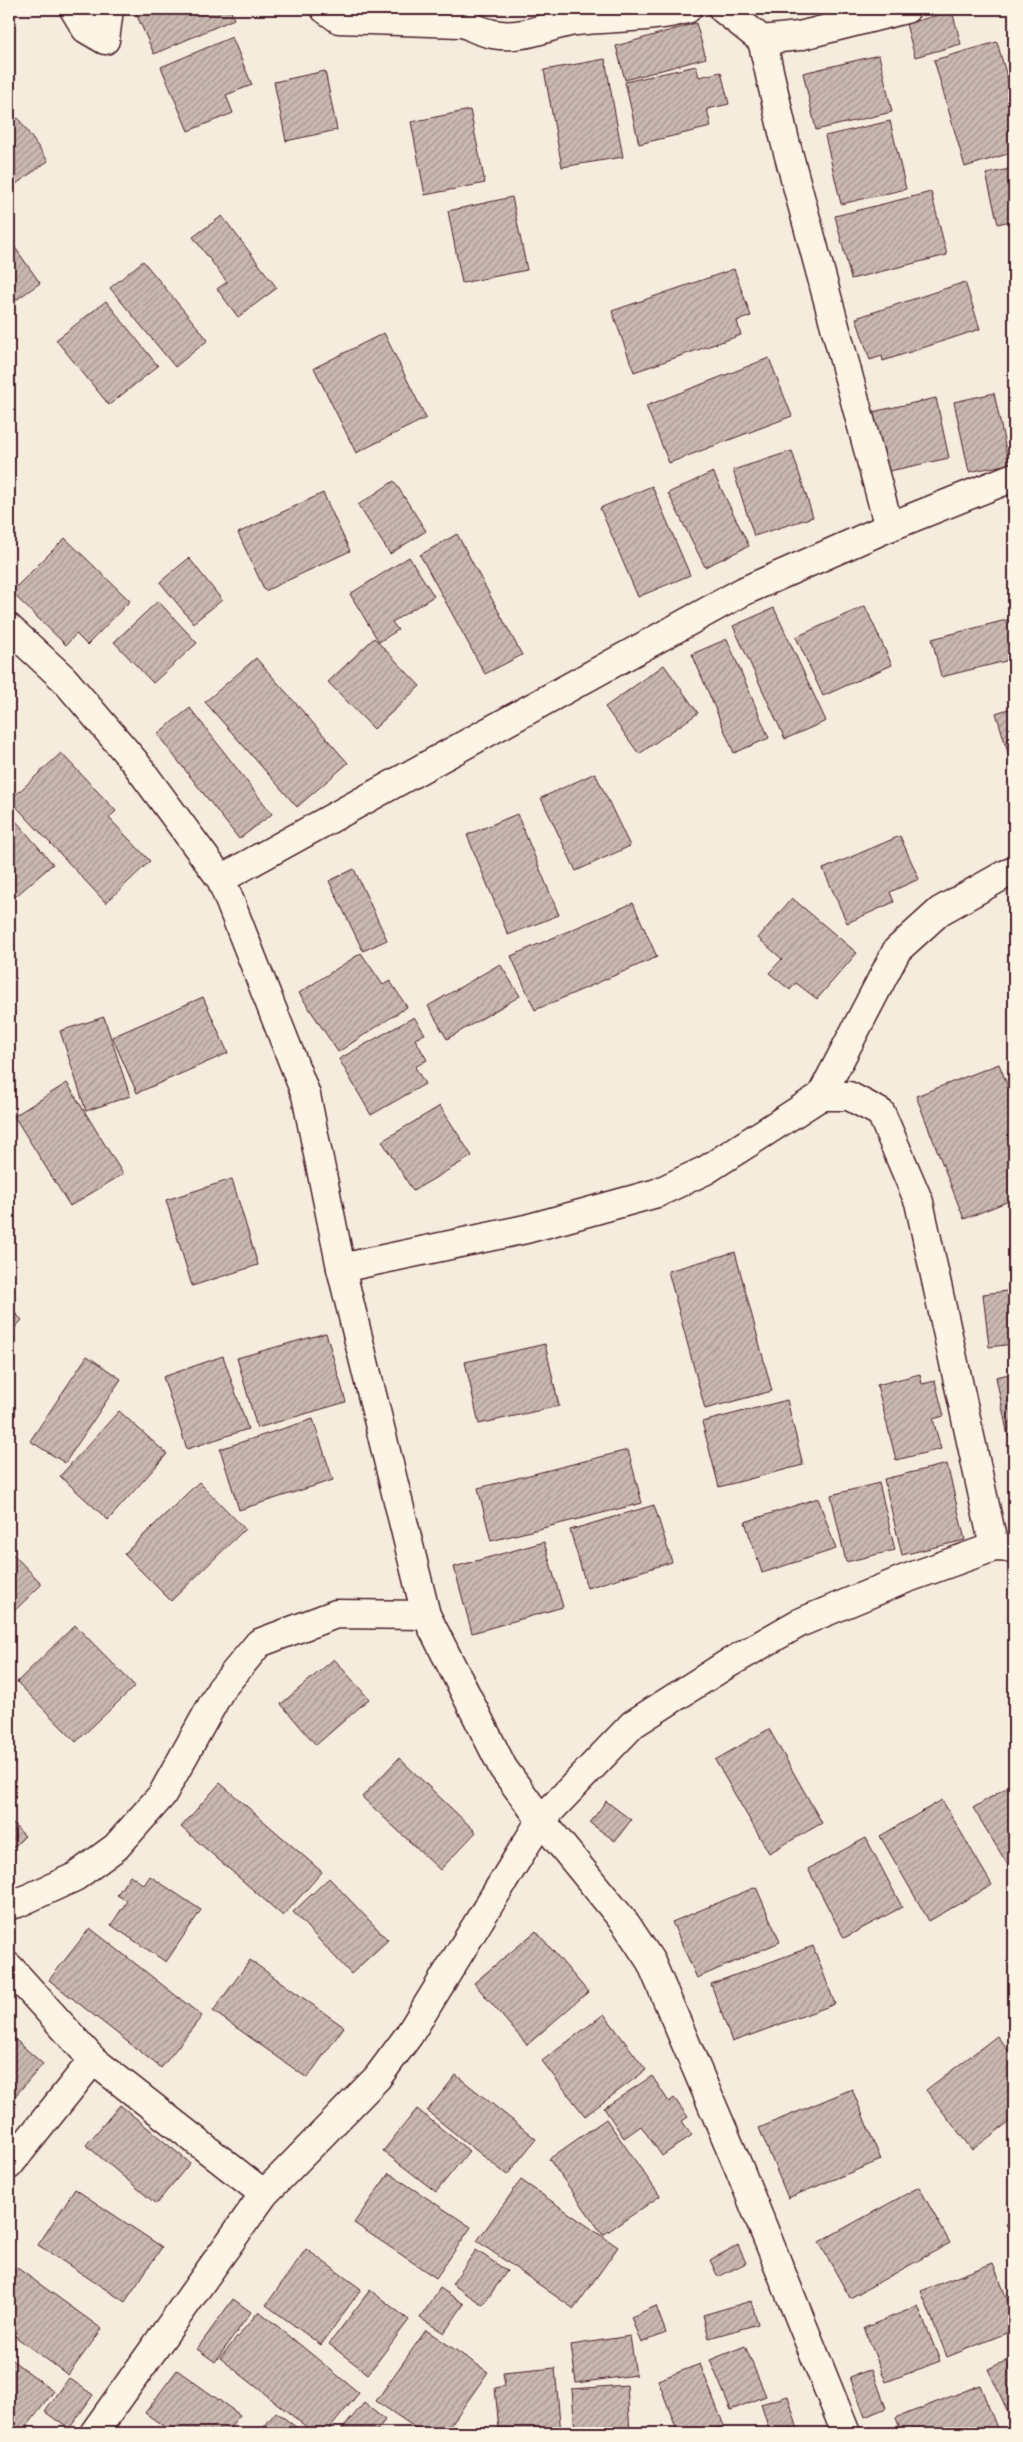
<svg xmlns="http://www.w3.org/2000/svg" width="1023" height="2442" font-family="'Patrick Hand',sans-serif">
  <style>
    .building { fill: url(#building-hatch); stroke: #4a1f2b }
    .lines { fill: none; stroke-linecap: round; stroke-linejoin: round }
    .minor-casing { stroke: #4a1f2b; stroke-width: 31 }
    .minor { stroke: #fcf5e5; stroke-width: 28 }
  </style>
  <defs>
    <pattern id="building-hatch" width="6" height="6" patternUnits="userSpaceOnUse" patternTransform="scale(1.25)"><rect width="6" height="6" fill="#cab9b1"/><path d="M-1 1l2-2M0 6l6-6M5 7l2-2" fill="none" stroke="#a69690"/></pattern>
  </defs>
  <rect width="100%" height="100%" fill="#f5ecde"/>
  <filter id="ink" filterUnits="userSpaceOnUse"><feTurbulence type="fractalNoise" baseFrequency=".02" numOctaves="2"/><feDisplacementMap in="SourceGraphic" scale="10" xChannelSelector="R" yChannelSelector="G"/><feConvolveMatrix kernelMatrix="1 2 1 2 8 2 1 2 1" color-interpolation-filters="sRGB"/></filter>
  <g filter="url(#ink)">
    <g class="building">
      <path d="M134 9H230L234 19 154 54Z"/>
      <path d="M493 9H509L495 14Z"/>
      <path d="M952 11 961 44 915 57 906 24Z"/>
      <path d="M696 23 706 58 625 80 616 46Z"/>
      <path d="M232 37 252 85 226 95 233 113 188 131 161 67Z"/>
      <path d="M997 42 1014 101V152L965 167 934 60Z"/>
      <path d="M879 55 892 112 816 130 803 73Z"/>
      <path d="M605 59 623 157 562 167 544 70Z"/>
      <path d="M696 66 699 77 721 72 729 104 707 109 711 127 639 144 625 82Z"/>
      <path d="M325 71 337 130 286 141 274 82Z"/>
      <path d="M9 108 15 118 9 122Z"/>
      <path d="M470 110 485 183 425 195 411 122Z"/>
      <path d="M18 118 48 161 9 189V124Z"/>
      <path d="M890 121 906 189 841 204 825 136Z"/>
      <path d="M1014 168V220L998 224 986 174Z"/>
      <path d="M931 192 947 255 851 279 835 216Z"/>
      <path d="M512 197 527 270 462 283 448 211Z"/>
      <path d="M222 216 277 288 238 317 217 289 227 282 193 237Z"/>
      <path d="M9 239 40 283 9 305Z"/>
      <path d="M143 261 208 340 175 367 110 288Z"/>
      <path d="M1014 268V299L1007 270Z"/>
      <path d="M734 269 751 316 737 321 741 335 634 372 612 311Z"/>
      <path d="M965 282 980 329 883 361 882 356 870 360 856 318Z"/>
      <path d="M106 301 158 366 109 405 56 340Z"/>
      <path d="M384 333 426 418 356 453 314 368Z"/>
      <path d="M769 358 792 416 669 463 646 406Z"/>
      <path d="M994 393 1009 464 969 472 954 402Z"/>
      <path d="M936 398 949 458 885 472 872 412Z"/>
      <path d="M792 451 813 517 754 536 733 470Z"/>
      <path d="M713 472 749 546 705 567 668 493Z"/>
      <path d="M394 481 426 531 390 554 358 505Z"/>
      <path d="M652 486 690 575 638 597 600 508Z"/>
      <path d="M323 493 350 551 265 591 238 533Z"/>
      <path d="M457 534 522 655 485 674 420 555Z"/>
      <path d="M65 538 130 601 87 645 76 634 66 645 11 592Z"/>
      <path d="M409 557 434 596 392 622 398 630 379 642 350 594Z"/>
      <path d="M189 558 222 600 193 623 160 582Z"/>
      <path d="M158 601 197 643 153 683 114 642Z"/>
      <path d="M865 606 892 665 823 696 796 637Z"/>
      <path d="M774 608 826 721 785 739 733 626Z"/>
      <path d="M1014 618V659L941 677 932 639Z"/>
      <path d="M374 638 420 686 374 729 328 682Z"/>
      <path d="M727 639 769 738 734 753 692 654Z"/>
      <path d="M256 658 348 763 297 807 205 702Z"/>
      <path d="M664 665 698 713 639 754 605 707Z"/>
      <path d="M1014 707V772L996 713Z"/>
      <path d="M190 708 272 814 239 839 157 734Z"/>
      <path d="M61 753 116 811 109 818 150 861 106 903 10 800Z"/>
      <path d="M595 773 630 846 576 871 541 798Z"/>
      <path d="M9 813 53 864 9 902Z"/>
      <path d="M517 814 559 915 508 935 467 835Z"/>
      <path d="M900 836 919 879 890 892 894 902 847 923 823 869Z"/>
      <path d="M354 869 387 940 363 951 329 881Z"/>
      <path d="M792 898 857 953 817 999 796 983 790 990 769 973 782 959 758 938Z"/>
      <path d="M633 903 657 957 535 1010 511 956Z"/>
      <path d="M361 953 383 985 390 981 407 1007 338 1052 299 993Z"/>
      <path d="M500 964 520 996 447 1039 428 1006Z"/>
      <path d="M203 997 228 1053 137 1093 112 1037Z"/>
      <path d="M104 1017 130 1096 86 1111 60 1031Z"/>
      <path d="M414 1017 425 1034 415 1039 427 1060 415 1067 425 1084 371 1115 339 1059Z"/>
      <path d="M999 1064 1014 1102V1199L964 1219 916 1096Z"/>
      <path d="M67 1083 123 1174 70 1206 14 1116Z"/>
      <path d="M440 1106 472 1156 413 1191 382 1141Z"/>
      <path d="M232 1179 258 1265 192 1286 166 1200Z"/>
      <path d="M735 1252 772 1391 705 1409 668 1271Z"/>
      <path d="M1014 1290V1344L989 1347 983 1294Z"/>
      <path d="M9 1307 22 1320 9 1334Z"/>
      <path d="M326 1333 346 1402 257 1428 237 1358Z"/>
      <path d="M545 1344 559 1406 479 1424 465 1362Z"/>
      <path d="M87 1356 121 1379 65 1463 30 1441Z"/>
      <path d="M223 1356 248 1429 187 1449 163 1377Z"/>
      <path d="M1014 1373V1434L1008 1436 996 1377Z"/>
      <path d="M920 1374 922 1384 935 1381 944 1416 933 1419 941 1449 896 1460 877 1385Z"/>
      <path d="M787 1400 803 1465 719 1487 702 1422Z"/>
      <path d="M119 1411 167 1454 108 1520 60 1476Z"/>
      <path d="M313 1419 333 1480 239 1510 220 1449Z"/>
      <path d="M628 1450 642 1503 491 1541 478 1488Z"/>
      <path d="M1014 1457V1484L1009 1458Z"/>
      <path d="M947 1464 965 1540 902 1555 884 1479Z"/>
      <path d="M199 1482 245 1529 171 1601 124 1554Z"/>
      <path d="M879 1483 895 1550 846 1562 831 1495Z"/>
      <path d="M818 1498 836 1549 762 1573 745 1522Z"/>
      <path d="M654 1505 672 1562 587 1588 570 1530Z"/>
      <path d="M544 1542 563 1607 472 1633 454 1567Z"/>
      <path d="M9 1550 42 1584 9 1616Z"/>
      <path d="M75 1625 135 1686 76 1742 17 1682Z"/>
      <path d="M334 1659 369 1699 316 1745 281 1704Z"/>
      <path d="M769 1729 822 1823 769 1853 715 1760Z"/>
      <path d="M399 1758 476 1832 440 1870 362 1797Z"/>
      <path d="M220 1783 322 1872 283 1916 181 1827Z"/>
      <path d="M1014 1783V1875L973 1808Z"/>
      <path d="M942 1800 992 1885 929 1921 880 1836Z"/>
      <path d="M606 1801 631 1820 615 1841 590 1823Z"/>
      <path d="M9 1820 25 1836 9 1852Z"/>
      <path d="M866 1838 902 1907 844 1938 808 1869Z"/>
      <path d="M130 1875 144 1885 150 1876 201 1910 166 1962 111 1925 127 1901 117 1895Z"/>
      <path d="M329 1878 388 1940 351 1974 293 1912Z"/>
      <path d="M756 1887 780 1942 697 1978 672 1922Z"/>
      <path d="M90 1928 202 2016 161 2068 49 1980Z"/>
      <path d="M536 1931 588 1992 527 2045 474 1983Z"/>
      <path d="M813 1946 835 2004 732 2042 711 1984Z"/>
      <path d="M250 1960 344 2027 307 2078 213 2011Z"/>
      <path d="M604 2014 646 2070 585 2116 542 2061Z"/>
      <path d="M9 2034 43 2064 9 2103Z"/>
      <path d="M997 2036 1014 2058V2118L972 2150 926 2090Z"/>
      <path d="M456 2075 536 2139 507 2175 427 2111Z"/>
      <path d="M652 2076 669 2102 674 2098 688 2117 682 2121 692 2135 662 2156 641 2126 624 2138 604 2108Z"/>
      <path d="M852 2089 881 2160 788 2198 759 2128Z"/>
      <path d="M120 2105 190 2163 156 2204 86 2145Z"/>
      <path d="M417 2109 469 2151 436 2192 383 2151Z"/>
      <path d="M606 2119 660 2196 603 2235 549 2159Z"/>
      <path d="M389 2173 471 2227 436 2278 354 2223Z"/>
      <path d="M521 2180 618 2247 574 2309 477 2241Z"/>
      <path d="M919 2187 950 2243 850 2298 819 2242Z"/>
      <path d="M75 2189 162 2247 125 2302 38 2245Z"/>
      <path d="M1014 2221V2240L1006 2224Z"/>
      <path d="M738 2245 746 2263 718 2277 710 2260Z"/>
      <path d="M306 2249 361 2289 321 2345 266 2305Z"/>
      <path d="M476 2250 507 2271 483 2305 452 2284Z"/>
      <path d="M993 2263 1014 2317V2330L947 2357 921 2291Z"/>
      <path d="M16 2267 102 2329 68 2375 9 2332V2277Z"/>
      <path d="M440 2288 464 2304 444 2333 420 2318Z"/>
      <path d="M370 2290 409 2320 368 2374 329 2344Z"/>
      <path d="M233 2299 251 2312 215 2362 197 2349Z"/>
      <path d="M751 2301 758 2324 709 2338 703 2315Z"/>
      <path d="M656 2306 666 2333 641 2343 631 2317Z"/>
      <path d="M918 2306 940 2361 886 2382 864 2328Z"/>
      <path d="M259 2311 359 2393 326 2433H314L220 2358Z"/>
      <path d="M426 2330 488 2372 445 2433H423L376 2401Z"/>
      <path d="M630 2336 636 2375 576 2383 571 2345Z"/>
      <path d="M745 2346 766 2396 731 2410 710 2360Z"/>
      <path d="M1014 2357V2425L988 2369Z"/>
      <path d="M9 2358 54 2391 22 2433H9Z"/>
      <path d="M700 2364 724 2426 705 2433H678L658 2380Z"/>
      <path d="M555 2368 561 2433H508V2428L499 2429 495 2388 505 2386 503 2373Z"/>
      <path d="M872 2369 886 2408 865 2417 850 2377Z"/>
      <path d="M177 2370 240 2415 226 2433H173L145 2413Z"/>
      <path d="M69 2378 93 2395 69 2429 45 2412Z"/>
      <path d="M627 2385 630 2433H575L572 2389Z"/>
      <path d="M980 2385 999 2433H902L896 2418Z"/>
      <path d="M788 2396 798 2430 788 2433H770L761 2404Z"/>
      <path d="M364 2403 385 2420 375 2433 340 2432Z"/>
      <path d="M276 2412 304 2433H259Z"/>
    </g>
    <g class="lines">
      <g class="minor-casing">
        <g id="minor">
          <path d="M74 9 86 29 105 40 109 9"/>
          <path d="M325 9 339 19 461 23"/>
          <path d="M447 9C460 22 474 30 493 34 523 40 548 25 576 21 613 17 650 19 687 9"/>
          <path d="M723 9 762 40 799 36 906 9"/>
          <path d="M762 40 785 141 889 527"/>
          <path d="M9 628 64 679 134 761 221 879 306 1095 341 1268 426 1615 503 1768 541 1820 626 1924 651 1962 739 2168 846 2433"/>
          <path d="M221 879 744 591 889 527 1014 477"/>
          <path d="M821 1096H849L881 1113 919 1202 994 1547"/>
          <path d="M341 1268 526 1229 657 1193 706 1170 821 1096 897 950 940 911 1004 875 1014 871"/>
          <path d="M9 1905 18 1903 75 1877 116 1847 162 1795 221 1689 259 1643 336 1614 426 1615"/>
          <path d="M9 1967 93 2060 264 2194"/>
          <path d="M9 2165 93 2060"/>
          <path d="M94 2433 264 2194 377 2078 409 2035 541 1820 633 1724 724 1666 799 1623 905 1579 994 1547 1014 1548"/>
        </g>
      </g>
      <use href="#minor" class="minor"/>
    </g>
  </g>
  <rect width="1023" height="2442" fill="none" stroke="#fcf5e5" stroke-width="30"/>
  <rect x="15" y="15" width="993" height="2412" fill="none" stroke="#4a1f2b" stroke-width="2" filter="url(#ink)"/>
</svg>
